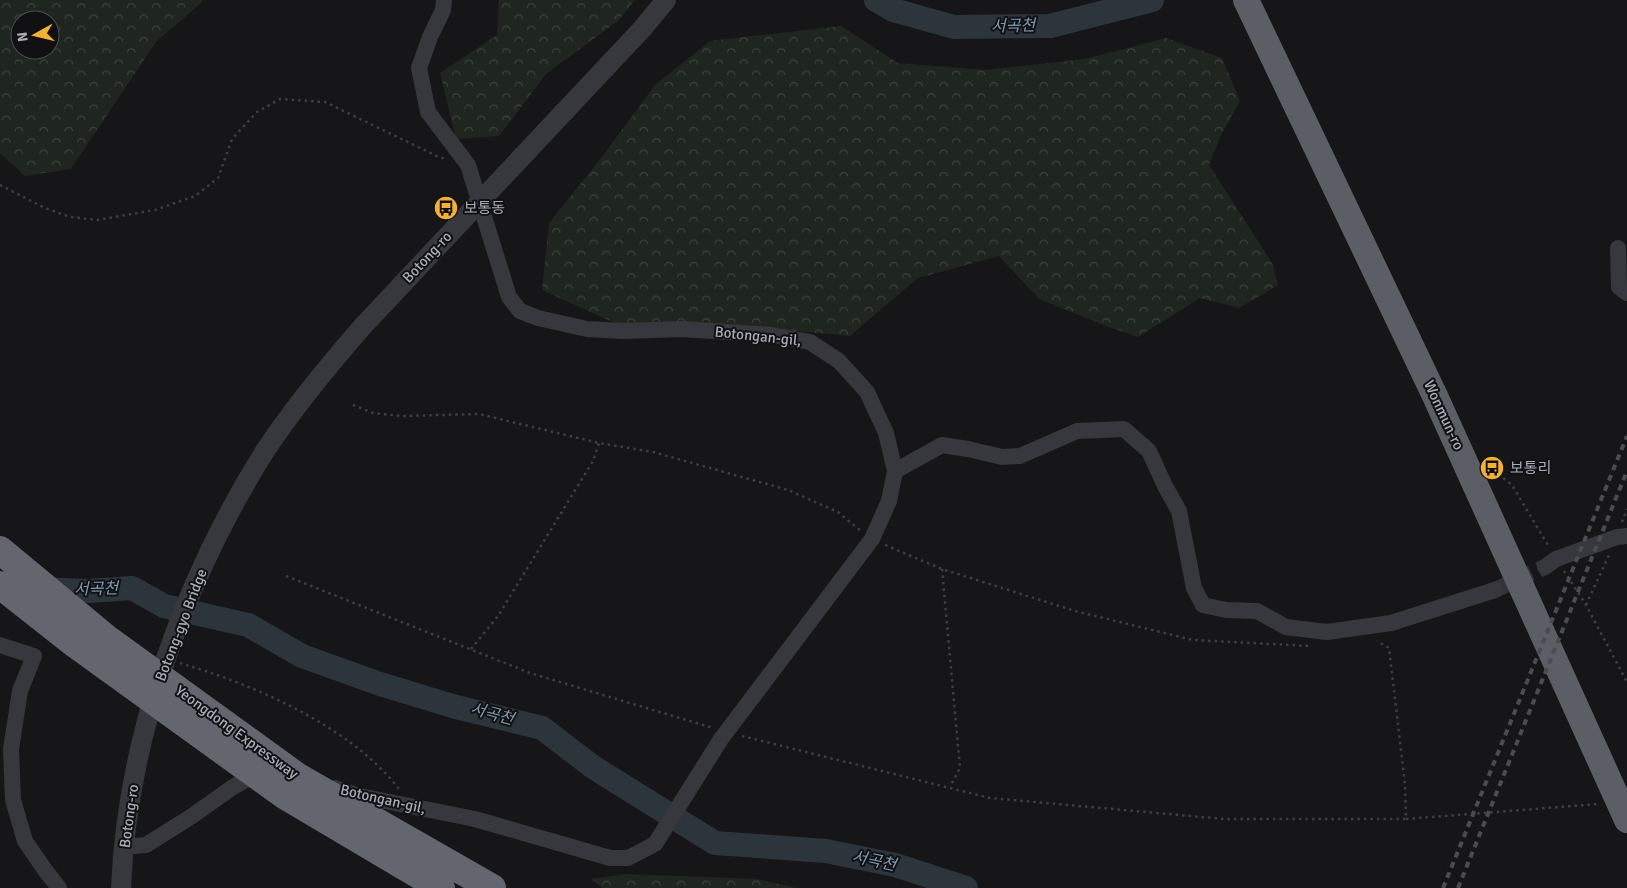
<svg xmlns="http://www.w3.org/2000/svg" width="1627" height="888" font-family="Signika,'Noto Sans KR',sans-serif">
  <style>
    .forest { fill: url(#forest-crowns); fill-rule: evenodd }
    .lines { fill: none; stroke-linecap: round; stroke-linejoin: round }
    .river { stroke: #2c353c; stroke-width: 24 }
    .minor-tunnel { stroke: #333438; stroke-width: 16; stroke-dasharray: 16 8; stroke-linecap: butt }
    .path { stroke: #3d3f44; stroke-width: 2.5; stroke-dasharray: 2.5 4; stroke-linecap: butt }
    .minor { stroke: #37383d; stroke-width: 16 }
    .tertiary { stroke: #37383d; stroke-width: 20 }
    .trunk { stroke: #5b5e65; stroke-width: 26 }
    .motorway { stroke: #63666e; stroke-width: 28 }
    .rail { stroke: #4a4c52; stroke-width: 4; stroke-dasharray: 6 5; stroke-linecap: butt }
    .labels { text-anchor: middle; dominant-baseline: central; stroke-width: 4; stroke-linejoin: round; paint-order: stroke }
    .poi-label { font-size: 15px; fill: #a8adb8; stroke: #111113; text-anchor: start }
    .street-label { font-size: 15px; fill: #a8adb8; stroke: #111113 }
    .water-label { font-size: 16px; font-style: italic; fill: #7f9bb3; stroke: #111113 }
  </style>
  <defs>
    <pattern id="forest-crowns" width="20" height="18" patternUnits="userSpaceOnUse" patternTransform="scale(1.25)"><rect width="20" height="18" fill="#1e261f"/><path d="M2 6a3 3 0 1 1 6 0M12 15a3 3 0 1 1 6 0" fill="none" stroke="#3c433d"/></pattern>
  </defs>
  <rect width="100%" height="100%" fill="#161618"/>
  <g class="forest">
    <path d="M0 0H202V2L156 42 71 169 25 176 0 153ZM20 20H50V50H20Z"/>
    <path d="M499 0H635L618 21 547 73 499 136 456 139 440 73 497 35Z"/>
    <path d="M841 26 898 63 984 70 1085 59 1166 38 1222 58 1240 101 1221 135 1209 165 1272 263 1278 285 1239 308 1200 298 1138 337 1106 326 1039 299 999 256 918 278 850 336 700 322 617 324 542 290 549 223 598 162 655 85 710 41Z"/>
    <path d="M626 874 757 879 797 888H602L591 879Z"/>
  </g>
  <g class="lines">
    <g class="river">
      <path d="M876 0 893 10 954 27 1050 26 1152 0"/>
      <path d="M37 589 89 591 132 588 164 606 248 625 302 656 380 684 456 707 542 728 593 767 715 843 826 851 895 865 966 888"/>
    </g>
    <path class="minor-tunnel" d="M1495 590 1545 567"/>
    <g class="path">
      <path d="M0 185 45 208 70 217 97 220 155 210 195 196 218 178 232 139 257 112 280 99 325 102 441 158H445"/>
      <path d="M353 405 373 413 401 416 479 414 599 443 653 452 788 490 838 512 861 531"/>
      <path d="M1488 466 1512 485 1549 547"/>
      <path d="M1622 522 1627 509"/>
      <path d="M885 545 942 569 1075 611 1193 640 1310 646"/>
      <path d="M942 569 960 768 950 787"/>
      <path d="M1564 571 1586 605 1627 682"/>
      <path d="M286 576 530 673 713 728"/>
      <path d="M1586 605 1609 555"/>
      <path d="M471 649 498 616 593 461 599 443"/>
      <path d="M180 663C255 685 350 726 399 789"/>
      <path d="M742 736 990 798 1224 819H1406L1405 784 1389 648 1377 641"/>
      <path d="M1406 819 1598 804"/>
    </g>
    <g class="minor">
      <path d="M1618 248 1619 287 1627 293"/>
      <path d="M895 471 942 445 968 449 1002 457 1020 456 1077 431 1124 429 1149 451 1165 486 1179 511 1194 588 1203 605 1226 610 1257 611 1286 627 1327 632 1391 623 1495 590"/>
      <path d="M1545 567 1556 559 1617 537 1627 536"/>
      <path d="M0 645 34 656 20 691 11 749 13 800 25 841 45 870 59 888"/>
      <path d="M335 788 360 796 475 819 610 858H628L655 844 721 739 872 539 889 501 895 471 886 433 867 392 839 361 810 342 772 335 682 329 623 331 587 329 538 318 520 311 509 297 468 165 428 112 419 68 430 37 443 10 444 0"/>
      <path d="M124 847 146 845 192 816 233 787 249 778 264 775"/>
    </g>
    <path class="tertiary" d="M121 888C127 737 185 578 265 451 294 407 328 366 363 326L642 29 666 0"/>
    <path class="trunk" d="M1246 0 1435 396 1627 820"/>
    <g class="motorway">
      <path d="M0 550 106 638 298 777 492 888"/>
      <path d="M0 585 75 644 284 795 441 888"/>
    </g>
    <g class="rail">
      <path d="M1443 888 1627 436"/>
      <path d="M1458 888 1627 471"/>
    </g>
  </g>
  <defs>
    <g id="bus-disc" transform="scale(1.25)"><circle r="9.5" fill="#f2b134" stroke="#111113"/><path d="M-5-6H5V4H4V6H2V4H-2V6H-4V4H-5ZM-3.5-4V0h7V-4ZM-3.5 1.2v1.5H-2V1.2ZM2 1.2v1.5H3.5V1.2Z" fill="#111"/></g>
  </defs>
  <g fill-rule="evenodd">
    <use href="#bus-disc" x="446" y="208"/>
    <use href="#bus-disc" x="1492" y="468"/>
  </g>
  <g class="labels">
    <g class="poi-label">
      <text x="464" y="208">보통동</text>
      <text x="1510" y="468">보통리</text>
    </g>
    <g class="street-label">
      <text transform="translate(427 257) rotate(-47)">Botong-ro</text>
      <text transform="translate(758 336) rotate(6)">Botongan-gil,</text>
      <text transform="translate(1444 415) rotate(65)">Wonmun-ro</text>
      <text transform="translate(181 625) rotate(-69)">Botong-gyo Bridge</text>
      <text transform="translate(237 732) rotate(36)">Yeongdong Expressway</text>
      <text transform="translate(383 799) rotate(13)">Botongan-gil,</text>
      <text transform="translate(129 816) rotate(-82)">Botong-ro</text>
    </g>
    <g class="water-label">
      <text transform="translate(1013 26) rotate(-1)">서곡천</text>
      <text transform="translate(96 589) rotate(-1)">서곡천</text>
      <text transform="translate(492 714) rotate(15)">서곡천</text>
      <text transform="translate(874 861) rotate(12)">서곡천</text>
    </g>
  </g>
  <g transform="translate(35 35) rotate(262)"><circle r="24" fill="#111113" stroke="#4d4f55"/>
  <path d="M0-4L9 19L0 12L-9 19Z" fill="#f2b134"/>
  <text y="-8" font-size="14" font-weight="bold" text-anchor="middle" fill="#a8adb8">N</text>
  </g>
</svg>
